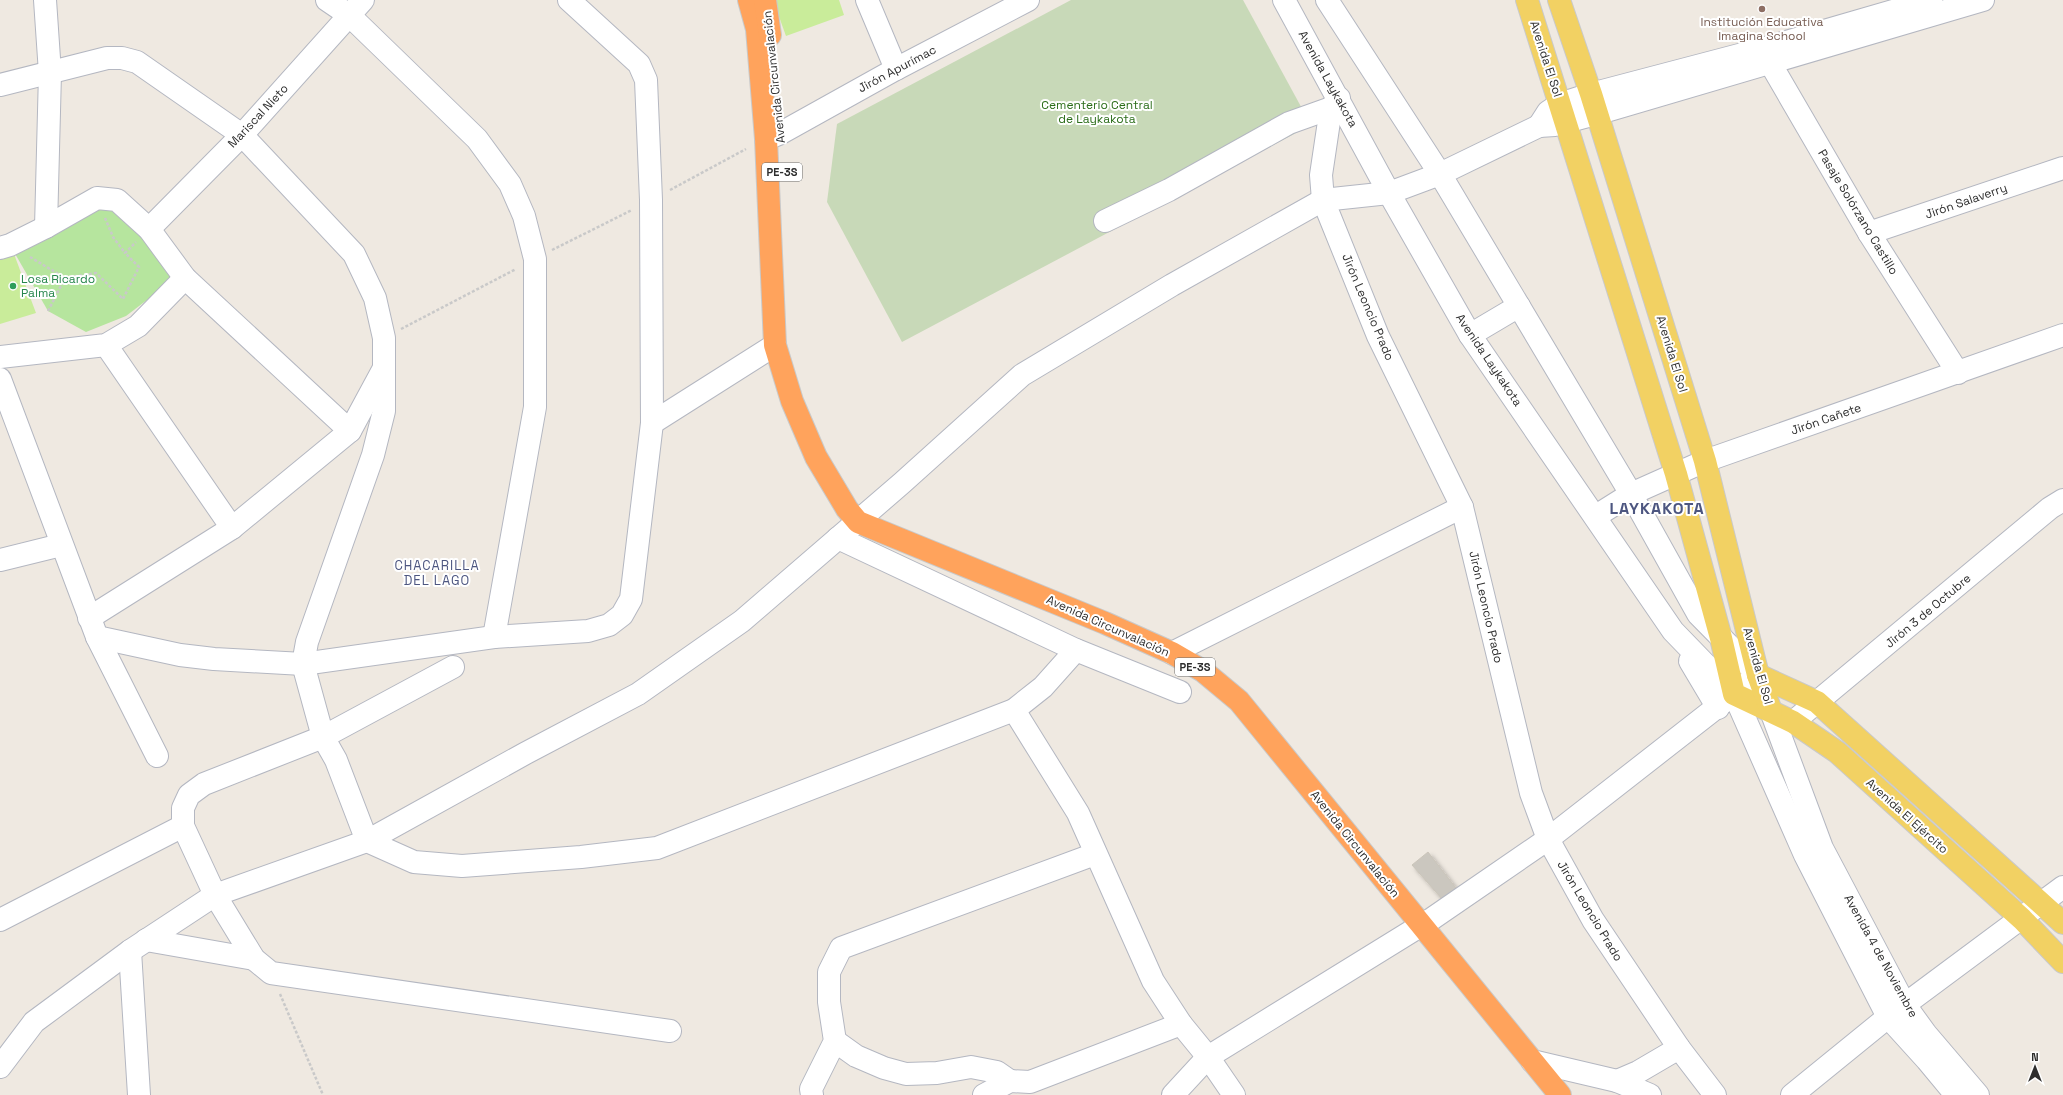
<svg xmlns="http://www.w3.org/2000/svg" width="2063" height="1095" font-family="'Space Grotesk',sans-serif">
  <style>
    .green { fill: #b6e59e }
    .cemetery { fill: #c8d9b8 }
    .pitch { fill: #c9ec9a }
    .building { fill: #cbc7bf; stroke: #cbc5ba; filter: url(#shadow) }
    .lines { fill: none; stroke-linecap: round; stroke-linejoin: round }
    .minor-casing { stroke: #b4b7c1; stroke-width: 24 }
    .major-casing { stroke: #c9c9c9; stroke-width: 24 }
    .highway-casing { stroke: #c9c9c9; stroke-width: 24 }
    .path { stroke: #c9c9c9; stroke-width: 2.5; stroke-dasharray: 3 2; stroke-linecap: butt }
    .minor { stroke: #fff; stroke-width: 22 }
    .major { stroke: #f2d163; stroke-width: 22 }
    .highway { stroke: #ffa35c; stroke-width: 22 }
    .education-dot { fill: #8d6e63; stroke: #fff; stroke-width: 1.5 }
    .leisure-dot { fill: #2e9e5b; stroke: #fff; stroke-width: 1.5 }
    .labels { text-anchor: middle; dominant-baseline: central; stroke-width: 4; stroke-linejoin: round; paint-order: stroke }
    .shield { fill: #fff; stroke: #6d6d6d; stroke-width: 1 }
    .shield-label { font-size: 11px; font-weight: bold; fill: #2e2e2e }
    .education-label { font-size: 12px; fill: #785e54; stroke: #fff }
    .street-label { font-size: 12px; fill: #2e2e2e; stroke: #fff }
    .park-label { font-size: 12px; fill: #2c6e1b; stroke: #fff }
    .leisure-label { font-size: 12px; fill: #27864d; stroke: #fff; text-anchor: start }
    .neighbourhood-label { font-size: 13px; letter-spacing: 1px; fill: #4d5680; stroke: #fff }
    .district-label { font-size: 16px; font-weight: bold; letter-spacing: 1px; fill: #4d5680; stroke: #fff }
  </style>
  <defs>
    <filter id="shadow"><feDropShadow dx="3.5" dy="3.5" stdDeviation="2" flood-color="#0004"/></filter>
  </defs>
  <rect width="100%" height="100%" fill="#efe9e1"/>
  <path class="green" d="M97 198 148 243 177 277 126 316 86 332 48 311 10 245Z"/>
  <path class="cemetery" d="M1071 0H1243L1311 125 902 342 827 202 837 124Z"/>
  <g class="pitch">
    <path d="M773 0H839L844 15 786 36Z"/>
    <path d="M14 254 36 313 0 324V259Z"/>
  </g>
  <path class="building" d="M1428 852 1456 888 1442 899 1412 865Z"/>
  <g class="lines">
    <g class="minor-casing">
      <g id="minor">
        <path d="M45 0 50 73 46 227"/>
        <path d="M327 0 349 15 477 139 510 184 524 216 535 259V407L494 637"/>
        <path d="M867 0 896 69"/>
        <path d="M1284 0 1389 193 1470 335 1673 631 1734 694 1805 855 1888 1017 1927 1060 1956 1095"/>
        <path d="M1931 0 1762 49 1591 94 1560 104 1548 112 1539 126 1555 125 1596 114 1983 0"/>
        <path d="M1762 49 1869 233 1958 373"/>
        <path d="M0 85 107 58H122L137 62 242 135 354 254 375 298 384 338V411L373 455 307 642 303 664 323 737 336 760 367 841 414 862 462 866 581 857 657 848 1014 710 1043 687 1076 650"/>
        <path d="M1339 98 1331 108 1321 175 1323 200 1378 336 1462 507 1531 793 1548 839 1593 920 1679 1048 1715 1095"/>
        <path d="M766 139 781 133 896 69 1028 0"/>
        <path d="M1105 221 1169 190 1289 123 1331 108"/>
        <path d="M149 229 242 135 363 0"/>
        <path d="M1869 233 2063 168"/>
        <path d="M0 248 10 245 46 227 97 198 117 200 149 229 185 278 350 431"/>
        <path d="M1470 335 1519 306"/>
        <path d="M106 345 232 528"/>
        <path d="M0 357 106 345 138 326 185 278"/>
        <path d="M0 379 97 637 157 756"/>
        <path d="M652 423 775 345"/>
        <path d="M1596 516 1631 494 1705 461 2063 335"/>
        <path d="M838 538 1076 650 1180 692"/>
        <path d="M0 560 61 545"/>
        <path d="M89 618 232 528 350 431 384 368"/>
        <path d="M97 637 180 655 214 659 303 664 494 637 588 631 609 625 622 615 631 599 652 423 651 200 646 80 639 64 569 0"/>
        <path d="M1172 653 1462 507"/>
        <path d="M1690 661 1718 708"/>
        <path d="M453 667 323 737 204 784 189 795 183 808V826L215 895 254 959 271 973 670 1031"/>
        <path d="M1014 710 1078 813 1153 981 1181 1024 1208 1057 1234 1095"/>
        <path d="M1771 711 1822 848 1905 1005 1926 1034 1978 1095"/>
        <path d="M1793 722 2050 508 2063 500"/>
        <path d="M0 920 183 826"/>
        <path d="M146 940 254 959"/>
        <path d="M130 951 139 1095"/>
        <path d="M835 1041 856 1056 884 1068 906 1074 937 1073 971 1067 997 1072 1010 1081"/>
        <path d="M1532 1061 1617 1081 1650 1095"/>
        <path d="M0 1067 34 1022 130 951 215 895 367 841 526 753 638 694 742 621 902 483 1022 375 1172 285 1323 200 1389 193 1440 174 1539 126"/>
        <path d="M1617 1081 1638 1072 1679 1048"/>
        <path d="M812 1095 811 1089 835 1041 829 1002V972L841 948 1095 854"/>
        <path d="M984 1095 1010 1081 1030 1082 1181 1024"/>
        <path d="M1173 1095 1208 1057 1433 918 1548 839 1758 675 1698 614 1631 494 1440 174 1327 0"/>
        <path d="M1792 1095 1888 1017 2063 887"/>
      </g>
    </g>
    <g class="major-casing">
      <g id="major">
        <path d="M1527 0 1676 474 1721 638 1734 694 1793 722 1837 752 2022 919 2063 962"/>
        <path d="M1559 0 1591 94 1705 461 1758 675 1771 711"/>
        <path d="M1758 675 1817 702 2063 923"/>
      </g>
    </g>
    <g class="highway-casing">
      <g id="highway">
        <path d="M749 0 757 29 766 139 775 345 792 401 816 457 847 509 858 522 1105 623 1172 653 1203 671 1239 701 1560 1095"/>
        <path d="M765 0 770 35"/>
      </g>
    </g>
    <g class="path">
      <path d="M670 190 746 149"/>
      <path d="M105 218 113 237 125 253"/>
      <path d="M552 250 632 210"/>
      <path d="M30 257 65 278 96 273 123 299 139 267 125 253 136 242"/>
      <path d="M48 311 65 278"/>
      <path d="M401 329 516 269"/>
      <path d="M280 994 323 1095"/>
    </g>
    <use href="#minor" class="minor"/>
    <use href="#major" class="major"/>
    <use href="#highway" class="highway"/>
  </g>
  <circle class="education-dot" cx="1762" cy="9" r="4"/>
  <circle class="leisure-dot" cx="13" cy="286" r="4"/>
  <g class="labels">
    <g class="shield">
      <rect x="762" y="163" width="40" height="18" rx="3"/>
      <rect x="1175" y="658" width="40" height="18" rx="3"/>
    </g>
    <g class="shield-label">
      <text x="782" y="172">PE-3S</text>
      <text x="1195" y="667">PE-3S</text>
    </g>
    <g class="education-label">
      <text x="1762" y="22">Institución Educativa<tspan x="1762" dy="14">Imagina School</tspan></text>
    </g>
    <g class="street-label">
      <text transform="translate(1546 59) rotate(72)">Avenida El Sol</text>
      <text transform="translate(897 69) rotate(-28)">Jirón Apurímac</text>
      <text transform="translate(774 77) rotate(-96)">Avenida Circunvalación</text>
      <text transform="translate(1328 79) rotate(61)">Avenida Laykakota</text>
      <text transform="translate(258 116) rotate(-47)">Mariscal Nieto</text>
      <text transform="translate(1966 201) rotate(-19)">Jirón Salaverry</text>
      <text transform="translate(1858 212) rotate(59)">Pasaje Solórzano Castillo</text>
      <text transform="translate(1368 307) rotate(67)">Jirón Leoncio Prado</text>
      <text transform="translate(1672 354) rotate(73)">Avenida El Sol</text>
      <text transform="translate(1489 360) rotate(56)">Avenida Laykakota</text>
      <text transform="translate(1826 419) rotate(-19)">Jirón Cañete</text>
      <text transform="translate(1486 607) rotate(77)">Jirón Leoncio Prado</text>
      <text transform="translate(1928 611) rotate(-40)">Jirón 3 de Octubre</text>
      <text transform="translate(1108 626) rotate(24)">Avenida Circunvalación</text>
      <text transform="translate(1758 666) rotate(74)">Avenida El Sol</text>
      <text transform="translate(1907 816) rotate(42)">Avenida El Ejército</text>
      <text transform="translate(1355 844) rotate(51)">Avenida Circunvalación</text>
      <text transform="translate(1590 911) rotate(59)">Jirón Leoncio Prado</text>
      <text transform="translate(1881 956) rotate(61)">Avenida 4 de Noviembre</text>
    </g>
    <g class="park-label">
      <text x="1097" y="105">Cementerio Central<tspan x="1097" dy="14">de Laykakota</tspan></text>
    </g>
    <g class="leisure-label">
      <text x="21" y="279">Losa Ricardo<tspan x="21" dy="14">Palma</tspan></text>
    </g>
    <g class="neighbourhood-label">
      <text x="437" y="565">CHACARILLA<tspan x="437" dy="15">DEL LAGO</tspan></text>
    </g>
    <g class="district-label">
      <text x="1657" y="508">LAYKAKOTA</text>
    </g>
  </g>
  <g transform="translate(2035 1067)" stroke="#ffffff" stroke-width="3" paint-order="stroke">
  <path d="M0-3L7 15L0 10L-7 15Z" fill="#2e2e2e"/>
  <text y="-6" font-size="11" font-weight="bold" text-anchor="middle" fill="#2e2e2e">N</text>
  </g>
</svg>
